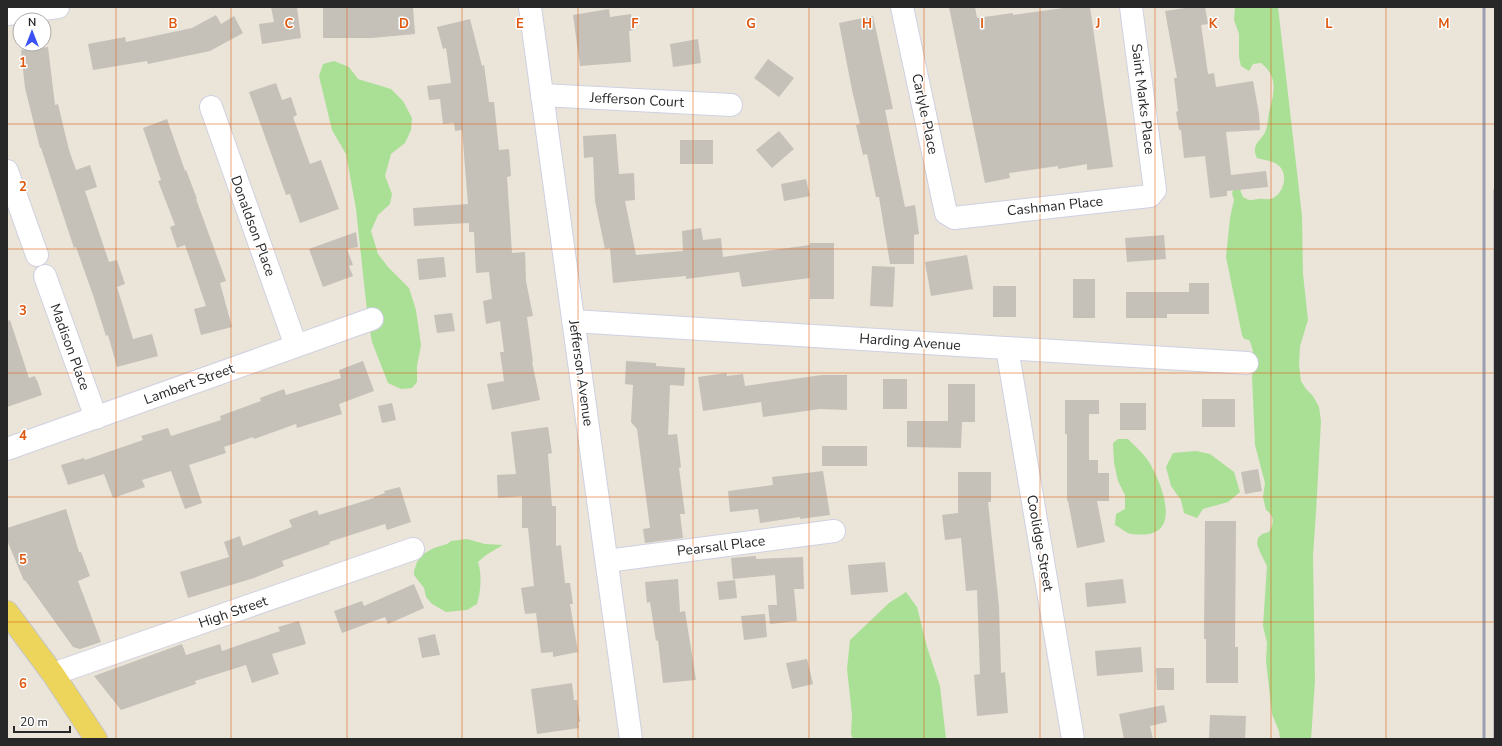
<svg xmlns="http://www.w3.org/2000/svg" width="1502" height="746" font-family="'Nunito Sans',sans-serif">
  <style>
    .green { fill: #aae096 }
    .building { fill: #c5c1b9 }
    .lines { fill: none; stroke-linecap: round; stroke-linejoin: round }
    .minor-casing { stroke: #cfd1e1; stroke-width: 24 }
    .major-casing { stroke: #c7c7c7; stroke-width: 24 }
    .minor { stroke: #fff; stroke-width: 22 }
    .major { stroke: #edd45b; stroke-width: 22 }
    .rail { stroke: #9c9eb2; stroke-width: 3 }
    .grid { fill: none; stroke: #de570d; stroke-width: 1; stroke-opacity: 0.55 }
    .labels { text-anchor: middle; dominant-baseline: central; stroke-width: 3; stroke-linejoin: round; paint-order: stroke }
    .street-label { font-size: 14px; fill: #282828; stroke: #fff }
    .grid-label { font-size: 13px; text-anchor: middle; font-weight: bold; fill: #de570d; stroke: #fff; stroke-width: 3; stroke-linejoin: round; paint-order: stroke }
  </style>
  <rect width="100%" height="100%" fill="#eae4d9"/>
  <g class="green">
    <path d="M1235 7H1278L1302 216 1303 274 1308 320 1300 346 1299 364 1301 381 1306 389 1313 396 1319 407 1321 421 1316 513 1313 555 1315 681 1311 739H1280L1279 731 1272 714 1266 661 1267 643 1263 626 1267 566 1260 552 1257 544 1258 538 1262 534 1269 532C1274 524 1275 516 1266 510L1263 497 1265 483 1255 445 1252 376C1254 364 1255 351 1249 340L1244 339 1242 335 1226 257 1230 218 1234 200 1232 194 1237 174C1240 182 1239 189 1243 197 1245 198 1249 201 1252 200 1254 200 1256 199 1258 199 1263 198 1268 201 1273 198 1284 193 1289 173 1278 165 1273 161 1264 160 1257 158 1250 144 1262 141 1266 130 1268 124 1268 118 1269 112 1274 93 1279 77 1261 63L1253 64 1249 71 1241 66 1239 57V34L1234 20Z"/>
    <path d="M334 61 349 67 358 79 391 89 403 101 412 118 411 130 405 143 391 154 385 176 392 194 390 204 378 215 371 231 378 254 388 267 409 288 416 310 421 345 417 366V382L412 388 401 389 388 383 372 342 368 320 356 209 346 154 332 130 319 76 323 64Z"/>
    <path d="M1118 439H1128C1135 446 1144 454 1149 462 1159 478 1179 524 1153 533 1147 535 1134 535 1128 533 1124 531 1119 527 1115 525L1116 514 1125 509V495L1118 481 1114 463 1113 443Z"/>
    <path d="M1196 451 1210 454 1234 472 1240 492 1228 502 1203 509 1197 518 1184 513 1181 500 1171 486 1166 467 1173 453Z"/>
    <path d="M467 539 485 544 503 545 486 555 478 562C482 574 481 591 477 604L467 610 446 612 432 604 426 597 424 588 414 575V571L417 562 423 554 434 548 447 544 451 541Z"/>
    <path d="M906 592 917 607 927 647 940 686 946 739H853L851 734 852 715 847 669 850 640 889 603Z"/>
  </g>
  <g class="building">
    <path d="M271 7H297L301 38 262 44 259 24 274 22Z"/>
    <path d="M323 7H413L415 34 372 38H323Z"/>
    <path d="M949 7H975L977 18 1013 13V15L1071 7H1090L1113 167 1087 170V164L1058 169V166L1009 173 1010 178 985 183Z"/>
    <path d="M1192 7H1205L1208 24 1201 25 1208 74 1214 73 1216 87 1253 81 1259 114 1260 130 1226 132 1231 175 1266 171 1268 187 1227 191V196L1210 198 1205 156 1184 158 1181 130H1179L1176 112 1178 111 1174 78H1177L1165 11Z"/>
    <path d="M609 9 610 17 631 14 634 30 629 31 631 62 580 66 573 15Z"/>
    <path d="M216 15 221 24 234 16 243 33 210 51 148 64 147 61 93 70 88 44 125 37 126 42 192 28Z"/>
    <path d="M873 16 893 109 885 110 905 207 915 205 919 234 914 235V264H890L879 197H876L867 154 863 155 856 125 860 124 852 90 839 23Z"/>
    <path d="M470 19 482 66 484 65 489 102H494L499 150 509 149 511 176 507 177 512 253 525 252 526 281 533 316 527 317 533 362H532L540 400 492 410 487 384 504 381 500 352H504L500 321 486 324 483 301 492 299 489 272 476 273 474 232H469V223L414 226 413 208 468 204 462 130 455 131 454 123 443 124 440 99 429 100 427 86 451 83 446 48 443 49 437 27Z"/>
    <path d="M698 39 701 63 673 67 670 44Z"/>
    <path d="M48 47 55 105 58 104 69 150 76 170 90 165 97 187 85 191 109 262 117 260 125 284 117 287 133 339 152 334 158 356 117 367 108 335 106 336 93 295 76 247 74 248 41 148H40L25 88 21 50Z"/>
    <path d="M768 59 794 78 779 97 754 78Z"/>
    <path d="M276 83 282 100 291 97 297 115 293 117 310 164 321 160 339 209 300 223 290 194 286 195 249 92Z"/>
    <path d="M167 119 185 171 186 170 197 199H196L226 281 220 283 232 327 201 335 194 309 206 306 185 245 177 248 170 227 175 225 158 181 161 180 143 128Z"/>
    <path d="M779 131 794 149 772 168 756 150Z"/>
    <path d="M616 134 619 174 634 173 635 200 625 201 636 255 683 251 682 231 701 228 703 240 721 238 723 257 810 245V243H834V299H810V278L742 287 739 272 686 279V276L613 283 610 248 605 249 595 201 593 157 584 158 583 136Z"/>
    <rect x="680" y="140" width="33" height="24"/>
    <path d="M806 179 810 196 784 201 781 184Z"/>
    <path d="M356 232 358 247 347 249 353 265 349 266 353 276 323 287 309 249Z"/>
    <path d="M1164 235 1166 259 1127 262 1125 238Z"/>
    <path d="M967 255 973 289 931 296 925 262Z"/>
    <path d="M444 257 446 277 419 280 417 259Z"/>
    <path d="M872 266 895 267 893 307 870 306Z"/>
    <rect x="1073" y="279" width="22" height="39"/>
    <path d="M1189 283H1209V314H1167V318H1126V292H1189Z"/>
    <rect x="993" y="286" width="23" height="31"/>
    <path d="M452 313 455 331 437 333 434 315Z"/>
    <path d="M10 320 29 378 35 376 36 380H37L42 395 7 407V321Z"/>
    <path d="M363 361 374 391 339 404 342 414 297 428 296 424 254 439 253 437 224 447 226 453 189 465 202 503 185 509 171 471 142 480 145 487 113 498 104 474 68 485 61 465 84 458 85 460 143 440 141 436 168 428 171 436 221 420 220 416 261 401 260 398 284 389 286 395 341 378 339 370Z"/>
    <path d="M626 361 656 363V366L685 368 684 386 670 385 668 435 677 434 681 467 679 468 685 514H680L683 538 645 543 643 529 650 528 637 429 631 422 633 385 625 384Z"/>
    <path d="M726 373 727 376 743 374 745 386 822 375H847V410L820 409 763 417 761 402 703 411 698 377Z"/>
    <rect x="883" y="379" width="24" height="30"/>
    <path d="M948 384H975V422H962L961 448 907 447V421H948Z"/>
    <rect x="1202" y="399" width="33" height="28"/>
    <path d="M1065 400H1099V414H1089V460H1098V473H1109V501H1097L1105 542 1077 548 1068 501H1067V434H1065Z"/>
    <path d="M392 403 396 420 382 423 378 406Z"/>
    <rect x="1120" y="403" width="26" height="27"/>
    <path d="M548 427 552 453 548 454 552 506H556V546L561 545 565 583H570L573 604H570L578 652 553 657V652L541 653 536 613 525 614 521 588 534 586 528 528H522V496L498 498 497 475 516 474 511 432Z"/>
    <rect x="822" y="446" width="45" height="20"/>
    <path d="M1258 469 1262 491 1245 494 1241 472Z"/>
    <path d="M823 471 830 515 800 519V517L760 523 758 509 730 512 728 491 773 485 772 477Z"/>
    <path d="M958 472H991V502H988L999 606 1001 673 1005 672 1008 713 977 716 974 675 980 674 977 590 966 591 961 538 945 540 942 515 958 513Z"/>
    <path d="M400 487 411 522 387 530 385 524 329 542 330 544 282 561 284 566 254 578 188 598 180 572 229 557 224 542 240 536 243 546 292 527 289 520 317 510 319 515 374 498V497L385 493 384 491Z"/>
    <path d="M66 509 79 552H81L90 576 78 581 101 642 80 649 73 647 25 580 24 581 7 540V528Z"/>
    <path d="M1205 521H1236L1235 647H1238V683H1206V639H1204Z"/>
    <path d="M756 556V559L803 557 804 589H794L797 621 770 624 768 605H777L775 575 733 579 731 558Z"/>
    <path d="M885 562 888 592 851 595 848 565Z"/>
    <path d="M678 579 680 612 685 611 696 680 663 683 658 640 656 641 650 602 647 603 645 582Z"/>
    <path d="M1123 579 1126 603 1087 607 1085 583Z"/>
    <path d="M735 580 737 598 719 600 717 582Z"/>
    <path d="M414 584 424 608 388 624 385 617 342 633 334 611 362 601 364 606Z"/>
    <path d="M765 614 767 637 744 640 741 616Z"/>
    <path d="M299 621 306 644 272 654 279 674 252 683 246 665 195 681 196 684 121 710 94 676 182 644 186 655 220 644 222 651 280 631 278 627Z"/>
    <path d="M435 634 440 655 422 658 418 638Z"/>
    <path d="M1141 647 1143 672 1097 676 1095 651Z"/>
    <path d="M807 659 813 684 792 689 786 663Z"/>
    <path d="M1156 668H1174V690H1157Z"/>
    <path d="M572 683 574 700H577L580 722H578L579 728 537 734 531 689Z"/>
    <path d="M1164 705 1167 722 1150 726 1153 739H1124L1119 714Z"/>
    <path d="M1210 715 1246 716 1245 739H1209Z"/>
  </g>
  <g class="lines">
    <g class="minor-casing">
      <g id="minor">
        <path d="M530 7 631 739"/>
        <path d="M902 7 946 213 954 218 1150 196 1155 190 1131 7"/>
        <path d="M7 14 58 7"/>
        <path d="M542 95 731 105"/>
        <path d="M211 107 296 346"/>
        <path d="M7 171 37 255"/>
        <path d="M45 276 96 418"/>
        <path d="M573 321 1247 363"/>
        <path d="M1007 348 1073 739"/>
        <path d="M7 449 372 319"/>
        <path d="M607 561 834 531"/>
        <path d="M53 674 413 549"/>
      </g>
    </g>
    <g class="major-casing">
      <path id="major" d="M7 612 53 674 96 739"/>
    </g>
    <use href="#minor" class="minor"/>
    <use href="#major" class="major"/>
    <g class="rail">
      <path d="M1484 739V7"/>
      <path d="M1495 739V190"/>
    </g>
  </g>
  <path class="grid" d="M116 7V739M231 7V739M347 7V739M462 7V739M578 7V739M693 7V739M809 7V739M924 7V739M1040 7V739M1155 7V739M1271 7V739M1386 7V739M7 124H1495M7 249H1495M7 373H1495M7 497H1495M7 622H1495"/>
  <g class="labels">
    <g class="street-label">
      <text transform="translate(1143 99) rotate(83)">Saint Marks Place</text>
      <text transform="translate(637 100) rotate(3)">Jefferson Court</text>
      <text transform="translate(925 114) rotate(78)">Carlyle Place</text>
      <text transform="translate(1055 206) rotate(-6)">Cashman Place</text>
      <text transform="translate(253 226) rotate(70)">Donaldson Place</text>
      <text transform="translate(910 342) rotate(4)">Harding Avenue</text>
      <text transform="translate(70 347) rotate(70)">Madison Place</text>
      <text transform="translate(581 373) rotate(82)">Jefferson Avenue</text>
      <text transform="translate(189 384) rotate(-20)">Lambert Street</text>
      <text transform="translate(1040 543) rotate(80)">Coolidge Street</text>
      <text transform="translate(721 546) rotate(-7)">Pearsall Place</text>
      <text transform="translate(233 612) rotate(-19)">High Street</text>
    </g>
  </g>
  <g class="grid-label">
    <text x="173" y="28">B</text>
    <text x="289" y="28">C</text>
    <text x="404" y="28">D</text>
    <text x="520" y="28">E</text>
    <text x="635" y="28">F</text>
    <text x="751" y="28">G</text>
    <text x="867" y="28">H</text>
    <text x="982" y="28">I</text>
    <text x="1098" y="28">J</text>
    <text x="1213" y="28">K</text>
    <text x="1329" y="28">L</text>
    <text x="1444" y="28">M</text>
    <text x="23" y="67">1</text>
    <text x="23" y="191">2</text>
    <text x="23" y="315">3</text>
    <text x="23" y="440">4</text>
    <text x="23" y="564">5</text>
    <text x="23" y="688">6</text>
  </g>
  <rect width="1502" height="746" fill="none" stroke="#282828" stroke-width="16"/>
  <g transform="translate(32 32)"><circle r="19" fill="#ffffff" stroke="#a9a9a9"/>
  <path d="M0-3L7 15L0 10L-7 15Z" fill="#3b51f6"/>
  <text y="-6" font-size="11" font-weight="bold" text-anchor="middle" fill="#282828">N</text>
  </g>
  <path d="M14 726v6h56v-6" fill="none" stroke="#282828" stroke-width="2"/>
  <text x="20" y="726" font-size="12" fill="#282828" stroke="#ffffff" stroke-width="3" paint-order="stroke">20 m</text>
</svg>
